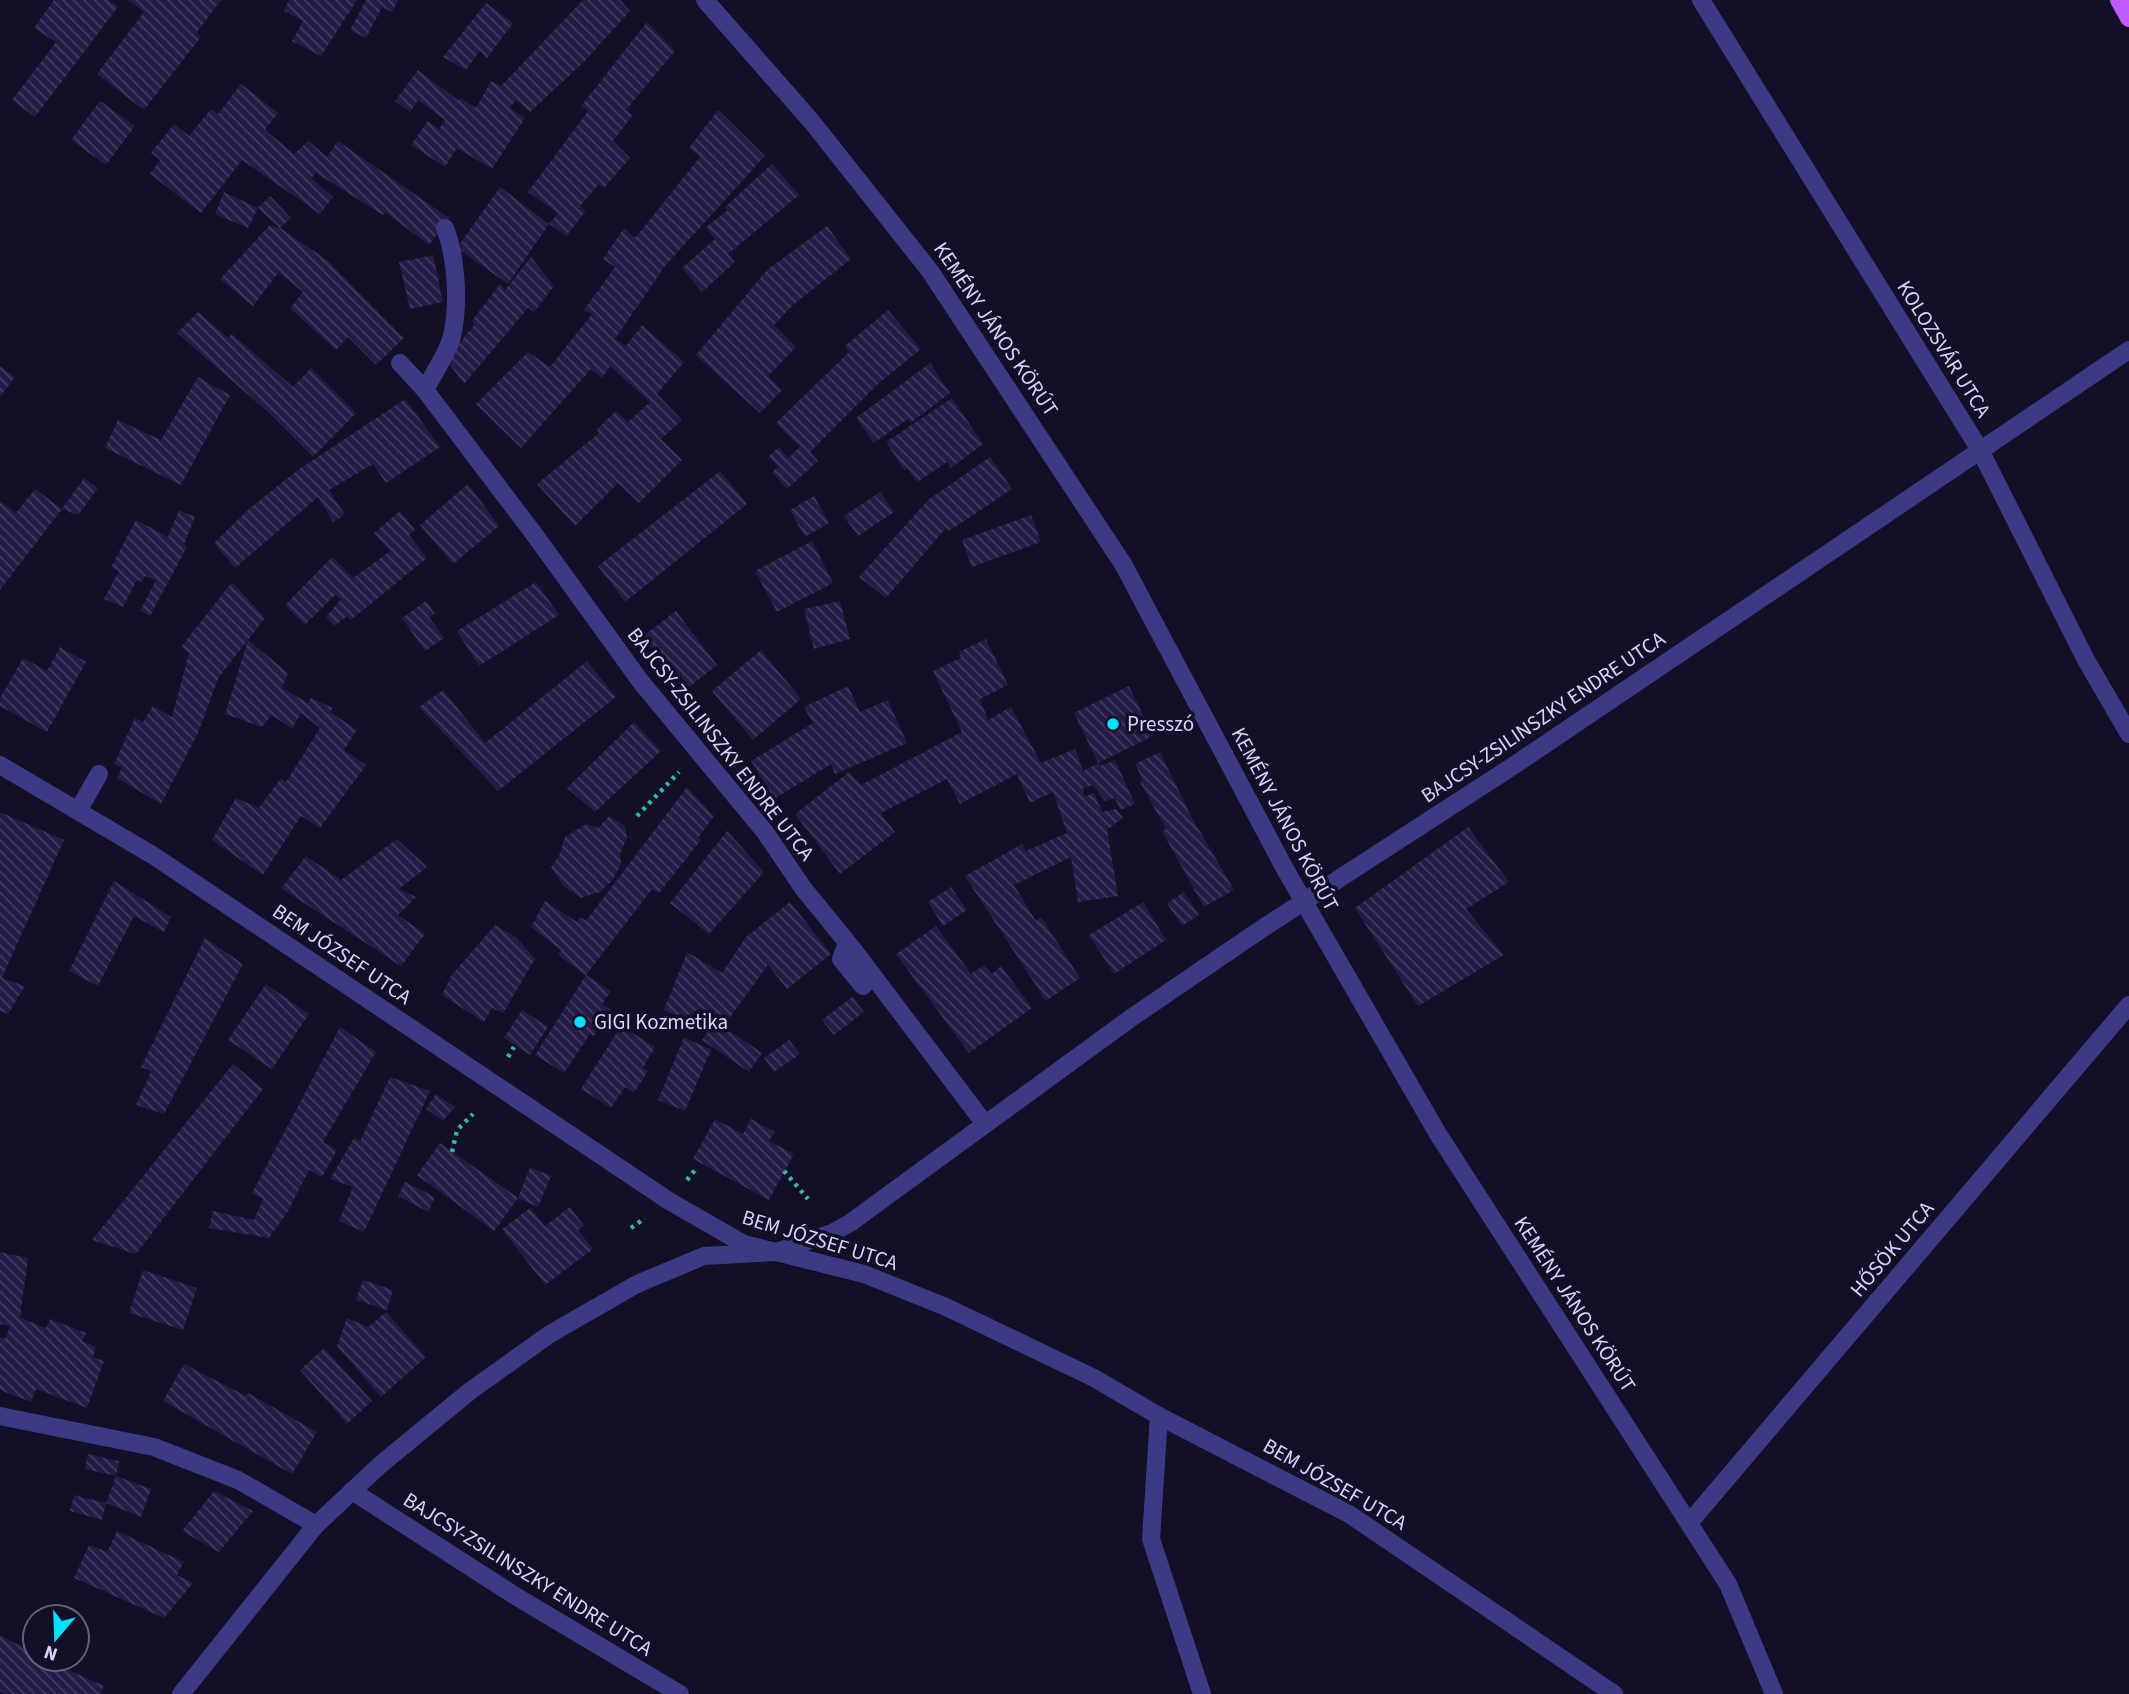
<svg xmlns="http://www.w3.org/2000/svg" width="2129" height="1694" font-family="'Source Sans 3',sans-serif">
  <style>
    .building { fill: url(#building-back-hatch) }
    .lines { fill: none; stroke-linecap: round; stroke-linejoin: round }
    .path { stroke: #2fb8b0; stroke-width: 4.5; stroke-dasharray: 3.5 5; stroke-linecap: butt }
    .street { stroke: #3d3a85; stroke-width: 18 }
    .primary { stroke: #c25bff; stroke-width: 18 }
    .poi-dot { fill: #00e5ff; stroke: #130f26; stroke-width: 2.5 }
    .labels { text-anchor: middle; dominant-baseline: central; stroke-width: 7; stroke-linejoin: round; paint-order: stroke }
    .street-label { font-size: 21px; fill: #d9d4ff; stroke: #130f26 }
    .poi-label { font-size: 21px; fill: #d9d4ff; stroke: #130f26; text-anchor: start }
  </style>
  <defs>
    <pattern id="building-back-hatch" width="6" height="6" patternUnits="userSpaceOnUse" patternTransform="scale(1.75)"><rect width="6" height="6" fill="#241b47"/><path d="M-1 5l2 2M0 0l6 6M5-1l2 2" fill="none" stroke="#433b63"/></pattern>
  </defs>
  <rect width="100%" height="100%" fill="#130f26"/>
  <g class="building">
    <path d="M54 0H109L118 7 35 117 12 100 56 42 34 28Z"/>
    <path d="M128 0H221L197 32 201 37 144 110 97 74 144 12Z"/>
    <path d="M289 0H357L321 56 292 41 303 21 284 11Z"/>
    <path d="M366 0H398L392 12 382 7 366 38 350 30Z"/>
    <path d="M583 0H620L630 11 583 63 530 112 516 100 510 108 525 118 492 169 457 148 445 167 411 145 428 121 439 129 445 120 418 100 410 112 395 101 418 70 459 101 460 98 476 108 491 81 501 86Z"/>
    <path d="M486 3 513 23 487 58 480 51 466 70 443 57Z"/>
    <path d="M647 22 675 51 626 110 633 115 613 141 630 158 604 188 599 184 580 206 586 211 566 236 549 224 558 213 528 192 588 111 581 106Z"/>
    <path d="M241 84 278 113 265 130 294 154 308 141 327 157 338 141 449 218 429 245 385 212 383 215 316 173 311 178 333 197 320 214 242 160 201 213 150 174 160 160 151 153 174 124 189 136 211 109 218 114Z"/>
    <path d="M100 101 135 126 106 165 71 140Z"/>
    <path d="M718 110 765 156 665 266 615 339 626 346 642 325 684 362 657 394 682 420 661 439 682 460 639 503 618 483 575 526 537 484 599 433 597 429 616 411 628 422 650 402 610 366 602 378 591 369 521 448 476 404 528 352 550 367 592 314 584 310 615 267 603 259 624 228 635 238 700 157 689 148Z"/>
    <path d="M772 164 799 195 728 254 735 262 702 292 682 268 715 239 706 227 728 210 725 207Z"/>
    <path d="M500 187 549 224 508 284 457 248Z"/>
    <path d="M224 192 258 208 248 228 215 214Z"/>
    <path d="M270 196 291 218 280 228 258 208Z"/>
    <path d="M269 226 280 228 327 260 404 338 376 365 348 337 336 350 290 308 303 292 279 272 253 306 220 279Z"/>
    <path d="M827 226 851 259 793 305 774 325 796 347 768 376 782 390 760 413 696 355 767 270Z"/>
    <path d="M433 255 443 302 410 309 399 262Z"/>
    <path d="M531 257 554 286 534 312 528 308 464 384 446 359 475 324 472 321 500 284 505 290Z"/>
    <path d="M888 310 921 349 879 383 810 452 818 461 787 489 772 472 778 467 769 456 779 447 788 458 800 447 776 423 849 352 845 346Z"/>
    <path d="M198 312 228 338 232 334 293 387 311 368 356 413 313 457 268 412 177 333Z"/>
    <path d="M930 363 950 393 912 422 908 419 874 443 856 418Z"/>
    <path d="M0 366 15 377 0 397Z"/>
    <path d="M198 377 230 395 181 485 105 448 118 420 161 440Z"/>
    <path d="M952 398 983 444 951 468 947 462 917 482 908 469 904 470 886 442Z"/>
    <path d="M405 399 440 447 386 483 373 464 329 490 345 515 333 522 318 497 235 568 214 543 250 508 298 470Z"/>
    <path d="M990 457 1012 489 949 531 946 528 886 598 859 577 928 500Z"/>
    <path d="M720 471 747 504 625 602 598 566Z"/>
    <path d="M84 478 98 488 78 515 62 509 0 590V501L16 513 35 489 62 509Z"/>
    <path d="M468 484 499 526 453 564 420 525Z"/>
    <path d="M880 492 894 512 858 536 844 516Z"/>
    <path d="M814 496 829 523 805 537 790 510Z"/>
    <path d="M179 510 195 517 184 544 187 547 150 616 140 611 156 580 145 576 142 582 137 580 123 607 104 599 119 571 111 567 136 520 168 537Z"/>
    <path d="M400 511 415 530 409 535 427 558 351 620 347 616 335 626 326 617 341 599 335 595 305 625 285 605 332 557 353 578 390 551 374 533Z"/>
    <path d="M1031 515 1041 542 972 567 962 540Z"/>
    <path d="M812 541 833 583 777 612 755 571Z"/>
    <path d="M232 582 265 618 219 677 198 733 161 804 117 778 122 768 114 764 135 718 143 722 153 706 172 717 189 653 181 647Z"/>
    <path d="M536 582 559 615 479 666 457 631Z"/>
    <path d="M426 601 435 614 429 617 444 638 425 651 402 618Z"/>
    <path d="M840 601 850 639 814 649 804 609Z"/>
    <path d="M676 611 717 665 684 691 642 637Z"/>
    <path d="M986 639 1008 685 980 699 988 720 1011 707 1041 763 1075 749 1083 771 1098 763 1100 766 1115 760 1135 804 1120 810 1115 798 1105 801 1093 785 1083 788 1084 797 1094 793 1102 812 1116 809 1123 818 1108 829 1106 824 1118 896 1078 902 1071 857 1014 885 1036 921 1041 917 1080 978 1046 1001 965 876 1022 844 1026 851 1067 833 1053 792 1030 803 1017 774 960 804 947 779 881 813 895 832 840 874 795 814 849 772 861 785 962 732 933 671 961 658 959 652Z"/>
    <path d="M248 640 288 673 282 688 308 703 311 698 333 708 330 712 357 730 344 750 366 765 320 828 301 816 263 875 212 840 236 798 259 808 281 778 286 782 320 728 301 713 292 729 272 715 262 727 225 714Z"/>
    <path d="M60 647 86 662 47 732 0 706V698L23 658 47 671Z"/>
    <path d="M761 650 801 699 753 740 712 691Z"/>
    <path d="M587 661 616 697 498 791 419 707 443 690 485 743Z"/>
    <path d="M848 686 860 712 888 700 907 743 835 774 831 764 774 799 751 761 813 723 804 707Z"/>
    <path d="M1129 686 1153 736 1098 763 1074 713Z"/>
    <path d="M634 722 661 751 595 812 567 788Z"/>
    <path d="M1160 752 1191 816 1234 890 1204 907 1162 831 1166 829 1140 782 1143 780 1135 764Z"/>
    <path d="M687 787 714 816 698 838 701 840 659 893 652 889 586 975 558 955 561 950 531 927 545 901 577 922 580 917 586 921Z"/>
    <path d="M0 812 64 840 2 978 25 986 8 1014 0 1011Z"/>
    <path d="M609 816 625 826 627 838 620 853 621 864 612 881 600 892 581 898 563 886 551 867 559 856 565 837 586 824 598 828Z"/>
    <path d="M1468 827 1509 882 1466 909 1504 955 1418 1006 1355 908Z"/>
    <path d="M727 831 764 872 709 934 670 903Z"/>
    <path d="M397 839 427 867 399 889 416 897 398 915 425 934 401 966 281 888 306 856 341 880Z"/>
    <path d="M114 881 171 917 164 932 134 916 98 986 69 971Z"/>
    <path d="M951 887 967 910 943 926 928 902Z"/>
    <path d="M1184 892 1199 915 1182 926 1167 903Z"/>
    <path d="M790 902 831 954 787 989 768 965 725 1024 700 1008 692 1023 664 1010 687 952 722 973 746 937Z"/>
    <path d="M1143 902 1166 940 1114 974 1089 935Z"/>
    <path d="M495 925 516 937 535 959 503 1013 492 1008 484 1022 442 995 451 976Z"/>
    <path d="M936 926 971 974 984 965 992 974 1001 966 1032 1008 969 1053 896 954Z"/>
    <path d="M205 938 243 964 164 1114 136 1105 151 1071 141 1067Z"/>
    <path d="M586 975 611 991 602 1004 611 1010 594 1036 590 1034 564 1073 535 1055Z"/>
    <path d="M266 984 309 1014 272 1069 228 1040Z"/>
    <path d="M852 997 864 1012 834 1035 822 1020Z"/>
    <path d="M522 1010 548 1027 530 1055 504 1038Z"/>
    <path d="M715 1021 762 1053 749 1072 702 1040Z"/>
    <path d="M621 1026 655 1047 643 1068 648 1071 634 1093 625 1087 611 1108 581 1089Z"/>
    <path d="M340 1027 376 1052 323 1142 337 1150 322 1177 309 1170 287 1213 269 1238 209 1228 213 1211 254 1220 263 1199 252 1193Z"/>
    <path d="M684 1037 711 1050 685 1111 658 1100Z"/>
    <path d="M789 1040 800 1054 774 1072 764 1058Z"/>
    <path d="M233 1064 263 1089 136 1254 92 1240Z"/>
    <path d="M390 1077 430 1091 364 1232 339 1221 353 1187 330 1179 354 1138 360 1141Z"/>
    <path d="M436 1094 455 1107 443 1121 426 1109Z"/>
    <path d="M715 1119 743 1134 751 1119 775 1132 769 1141 794 1154 769 1200 693 1159Z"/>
    <path d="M440 1143 518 1198 530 1167 551 1176 538 1207 518 1198 494 1231 417 1175Z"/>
    <path d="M405 1182 435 1197 428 1212 398 1196Z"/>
    <path d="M570 1207 584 1226 578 1230 593 1249 545 1285 502 1229 530 1208 545 1226Z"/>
    <path d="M0 1252 28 1258 20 1318 46 1328 50 1319 86 1333 82 1341 96 1347 93 1357 104 1361 87 1408 36 1389 31 1402 0 1390V1337L5 1339 10 1326 0 1324Z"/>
    <path d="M143 1270 197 1288 183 1330 129 1313Z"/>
    <path d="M363 1280 393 1290 387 1310 356 1300Z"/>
    <path d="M386 1312 426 1357 381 1397 337 1346 347 1318 368 1327Z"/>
    <path d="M324 1348 372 1401 347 1424 300 1370Z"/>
    <path d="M184 1364 246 1396 248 1393 317 1432 292 1474 163 1401Z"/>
    <path d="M88 1454 119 1461 116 1476 85 1469Z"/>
    <path d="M116 1476 151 1489 141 1517 106 1503Z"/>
    <path d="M214 1491 253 1511 219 1552 182 1531Z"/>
    <path d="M74 1495 106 1503 102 1520 70 1511Z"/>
    <path d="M117 1531 184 1562 177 1575 193 1583 164 1618 74 1578 89 1545 107 1552Z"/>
    <path d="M0 1635 35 1654V1659H44L104 1686 100 1694H6L0 1691Z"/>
  </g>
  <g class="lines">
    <g class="path">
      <path d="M637 816 679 772"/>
      <path d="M508 1057 514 1047"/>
      <path d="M452 1152 457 1130 473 1114"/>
      <path d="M784 1171 808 1199"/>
      <path d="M687 1180 695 1170"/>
      <path d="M631 1228 645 1218"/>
    </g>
    <g class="street">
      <path d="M705 0 812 122 930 271 1123 564 1285 869 1438 1134 1728 1584 1774 1694"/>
      <path d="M1701 0 1980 450 2086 660 2129 734"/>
      <path d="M400 363 425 390 537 538 641 682 765 832 803 888 855 952 985 1124"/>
      <path d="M425 390C434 372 450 350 453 331 459 300 456 256 445 228"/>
      <path d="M0 765 154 856 669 1201 744 1244 864 1274 946 1307 1094 1378 1159 1416 1349 1514 1614 1694"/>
      <path d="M79 809 99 774"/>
      <path d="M847 943 841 959 863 986 872 974"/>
      <path d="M0 1416 154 1447 238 1480 316 1525"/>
      <path d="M1159 1416 1151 1539 1202 1694"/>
      <path d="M352 1491 517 1597 680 1694"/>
      <path d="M1689 1523 2129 1005"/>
      <path d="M181 1694 316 1525 380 1465 470 1391 550 1334 637 1284 704 1256 776 1252 832 1233 850 1223 1131 1018 1260 930 1513 766 2129 350"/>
    </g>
    <path class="primary" d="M2119 0 2129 18"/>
  </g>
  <g class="poi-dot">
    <circle cx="1113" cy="724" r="7"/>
    <circle cx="580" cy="1022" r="7"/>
  </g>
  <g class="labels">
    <g class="street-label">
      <text transform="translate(996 329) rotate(56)">KEMÉNY JÁNOS KÖRÚT</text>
      <text transform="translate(1944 349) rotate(58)">KOLOZSVÁR UTCA</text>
      <text transform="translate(1543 717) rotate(-34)">BAJCSY-ZSILINSZKY ENDRE UTCA</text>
      <text transform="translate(721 744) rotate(52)">BAJCSY-ZSILINSZKY ENDRE UTCA</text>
      <text transform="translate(1285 819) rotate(62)">KEMÉNY JÁNOS KÖRÚT</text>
      <text transform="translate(342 954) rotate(34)">BEM JÓZSEF UTCA</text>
      <text transform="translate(820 1240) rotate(17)">BEM JÓZSEF UTCA</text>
      <text transform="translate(1892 1249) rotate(-50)">HŐSÖK UTCA</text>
      <text transform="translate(1575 1304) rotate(57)">KEMÉNY JÁNOS KÖRÚT</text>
      <text transform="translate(1335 1484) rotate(30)">BEM JÓZSEF UTCA</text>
      <text transform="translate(528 1574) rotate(32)">BAJCSY-ZSILINSZKY ENDRE UTCA</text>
    </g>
    <g class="poi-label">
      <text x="1127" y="724">Presszó</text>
      <text x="594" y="1022">GIGI Kozmetika</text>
    </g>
  </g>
  <g transform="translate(56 1638) rotate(199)"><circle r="33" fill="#130f26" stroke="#625e7d" stroke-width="2"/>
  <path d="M0-5L12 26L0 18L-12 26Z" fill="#00e5ff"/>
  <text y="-10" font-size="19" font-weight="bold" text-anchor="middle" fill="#d9d4ff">N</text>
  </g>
</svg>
